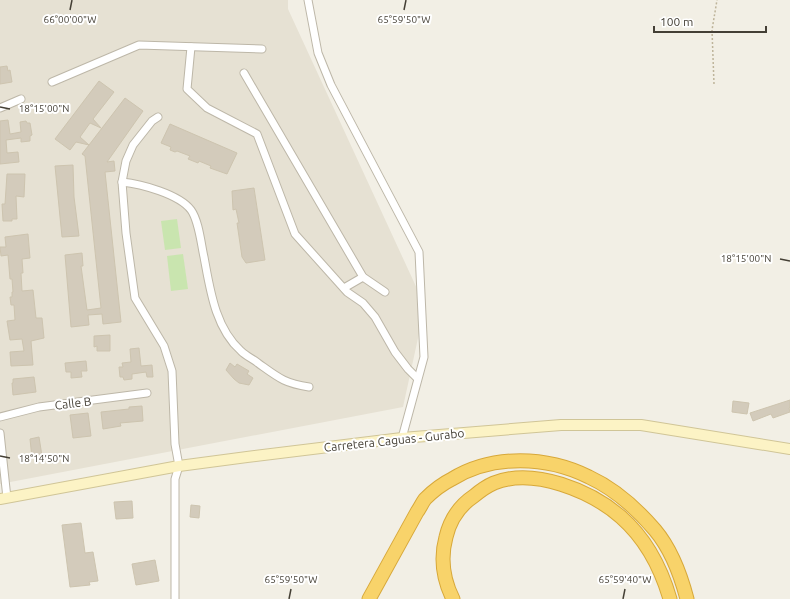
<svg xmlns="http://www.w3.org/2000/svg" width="790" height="599" font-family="Ubuntu,sans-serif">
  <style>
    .residential { fill: #e6e1d3 }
    .green { fill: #c9e5af }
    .building { fill: #d3cbbb; stroke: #cdc4af }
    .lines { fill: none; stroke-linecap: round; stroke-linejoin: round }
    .street-casing { stroke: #bdb7a8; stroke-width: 9 }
    .secondary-casing { stroke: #d0c597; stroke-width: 12 }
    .highway-casing { stroke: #d7a83a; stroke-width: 15 }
    .path { stroke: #beb49a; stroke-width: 1.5; stroke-dasharray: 2 2; stroke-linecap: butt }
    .street { stroke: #fff; stroke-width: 7 }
    .secondary { stroke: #fcf3c5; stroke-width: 10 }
    .highway { stroke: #f8d36a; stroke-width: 13 }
    .ticks { fill: none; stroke: #443f35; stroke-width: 1.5 }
    .labels { text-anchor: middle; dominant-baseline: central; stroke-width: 4; stroke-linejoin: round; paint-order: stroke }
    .street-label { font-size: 12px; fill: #443f35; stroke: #fff }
    .ticks-label { font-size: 10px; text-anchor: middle; fill: #443f35; stroke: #fff; stroke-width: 4; stroke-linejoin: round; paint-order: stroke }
  </style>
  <rect width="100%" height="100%" fill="#f2efe5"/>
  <path class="residential" d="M0 0H288V9L425 306 403 407 0 484Z"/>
  <g class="green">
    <path d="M177 219 181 248 165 250 161 221Z"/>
    <path d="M183 254 188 289 171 291 167 256Z"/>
  </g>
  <g class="building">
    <path d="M7 66 8 71 10 70 12 82 0 84V67Z"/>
    <path d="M99 81 114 92 93 119 101 128 90 123 80 137 89 145 125 98 143 111 107 162 114 161 115 171 105 172 121 322 103 324 102 314 88 315 89 325 71 327 65 255 82 253 83 266H81L87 310 101 308 85 156 82 154 89 145 76 142 70 150 55 139Z"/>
    <path d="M8 120 10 134 21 132 20 122 26 121 27 123H30L32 135 30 136V141L21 142V138L6 140 7 153 18 152 19 162 0 164V121Z"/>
    <path d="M170 124 237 153 227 174 210 168 211 166 199 161 198 163 188 159 190 156 177 151 175 152 170 150 171 147 161 143Z"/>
    <path d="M73 165 74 197 79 236 62 237 55 166Z"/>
    <path d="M7 174H25L24 197 16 196 17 219H12V221H3L2 204H5Z"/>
    <path d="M254 188 265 260 246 263 242 257 237 223H239L236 209 233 210 232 191Z"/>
    <path d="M28 234 30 258 22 259 23 273H21L22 291 33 290 36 318H42L44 338 31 341 33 365 11 366 10 352 24 351 22 339 10 340 7 321 15 320 14 305H11L10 297H12V292H13L12 279H10L8 255 1 256 0 247H6L5 237Z"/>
    <path d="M110 335V351H97V346L94 347V336Z"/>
    <path d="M139 348 141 366 152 365 153 377H147L146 372 132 374V379L124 380 123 377H120L119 367H123L122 363 131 362 130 349Z"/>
    <path d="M86 361 87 371H81L82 377 71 378V372H66L65 363Z"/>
    <path d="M230 363 235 367 237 364 249 371 247 374 253 378 249 385 239 383 234 379 226 370Z"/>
    <path d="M34 377 36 392 13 395 12 383H13V379Z"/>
    <path d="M790 400V408H789L790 412 773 418 771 414 753 421 750 413Z"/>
    <path d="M733 401 749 403 747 414 732 412Z"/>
    <path d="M142 406 143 421 120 423 121 426 103 429 101 412 129 409V407Z"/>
    <path d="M88 413 91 436 73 438 70 415Z"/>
    <path d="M39 437 42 456 32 458 30 439Z"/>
    <path d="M132 501 133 518 116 519 114 502Z"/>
    <path d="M191 505 200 506 199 518 190 517Z"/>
    <path d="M81 523 85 553 93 552 98 581 89 582 90 585 70 587 62 525Z"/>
    <path d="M155 560 159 581 136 585 132 564Z"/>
  </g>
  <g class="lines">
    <g class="street-casing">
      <g id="street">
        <path d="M308 0 318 53 331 85 419 252 424 357 402 438"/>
        <path d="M191 47 187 89 207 108 257 134 295 234 347 292 363 303 375 317 395 352 408 369 417 378"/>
        <path d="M244 73 363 277 385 292"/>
        <path d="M52 82 139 45 262 49"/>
        <path d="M0 108 21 99"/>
        <path d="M158 117 152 121 133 145 126 161 122 182 126 233 135 298 164 346 172 371 175 444 179 466 175 479V599"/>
        <path d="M122 182C141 184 179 194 191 210 199 221 201 244 204 257 210 289 215 328 241 351 246 356 253 359 258 363 279 378 284 383 309 387"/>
        <path d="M344 288 363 277"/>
        <path d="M0 417 39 407 147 393"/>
        <path d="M0 433 7 498"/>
      </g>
    </g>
    <g class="secondary-casing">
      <path id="secondary" d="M0 499 179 466 247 457 402 438 561 425H641L790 449"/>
    </g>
    <g class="highway-casing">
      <g id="highway">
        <path d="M369 599 417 512C420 508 422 503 425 499 433 491 442 484 452 479 493 454 547 456 589 477 615 489 637 509 655 530 671 549 681 576 687 599"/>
        <path d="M453 599C443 579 440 559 446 537 450 520 459 506 474 496 480 491 487 486 494 483 534 467 591 491 621 517 646 539 661 568 670 599"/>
      </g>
    </g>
    <path class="path" d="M714 84 712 30 717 0"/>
    <use href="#street" class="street"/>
    <use href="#secondary" class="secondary"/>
    <use href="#highway" class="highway"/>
  </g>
  <path class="ticks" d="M70 10 72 0M404 10 406 0M0 107 10 109M780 259 790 261M0 456 10 458M289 599 291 589M623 599 625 589"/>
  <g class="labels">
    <g class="street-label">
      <text transform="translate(73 403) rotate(-7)">Calle B</text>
      <text transform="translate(394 440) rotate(-6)">Carretera Caguas - Gurabo</text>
    </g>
  </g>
  <g class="ticks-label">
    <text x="70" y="23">66°00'00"W</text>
    <text x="404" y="23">65°59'50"W</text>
    <text x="44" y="112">18°15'00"N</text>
    <text x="746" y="262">18°15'00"N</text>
    <text x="44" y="462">18°14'50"N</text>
    <text x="291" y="583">65°59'50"W</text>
    <text x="625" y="583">65°59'40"W</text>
  </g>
  <path d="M654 26v6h112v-6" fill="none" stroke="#443f35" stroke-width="2"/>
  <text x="660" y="26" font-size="12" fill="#443f35" stroke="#ffffff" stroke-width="3" paint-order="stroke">100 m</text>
</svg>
